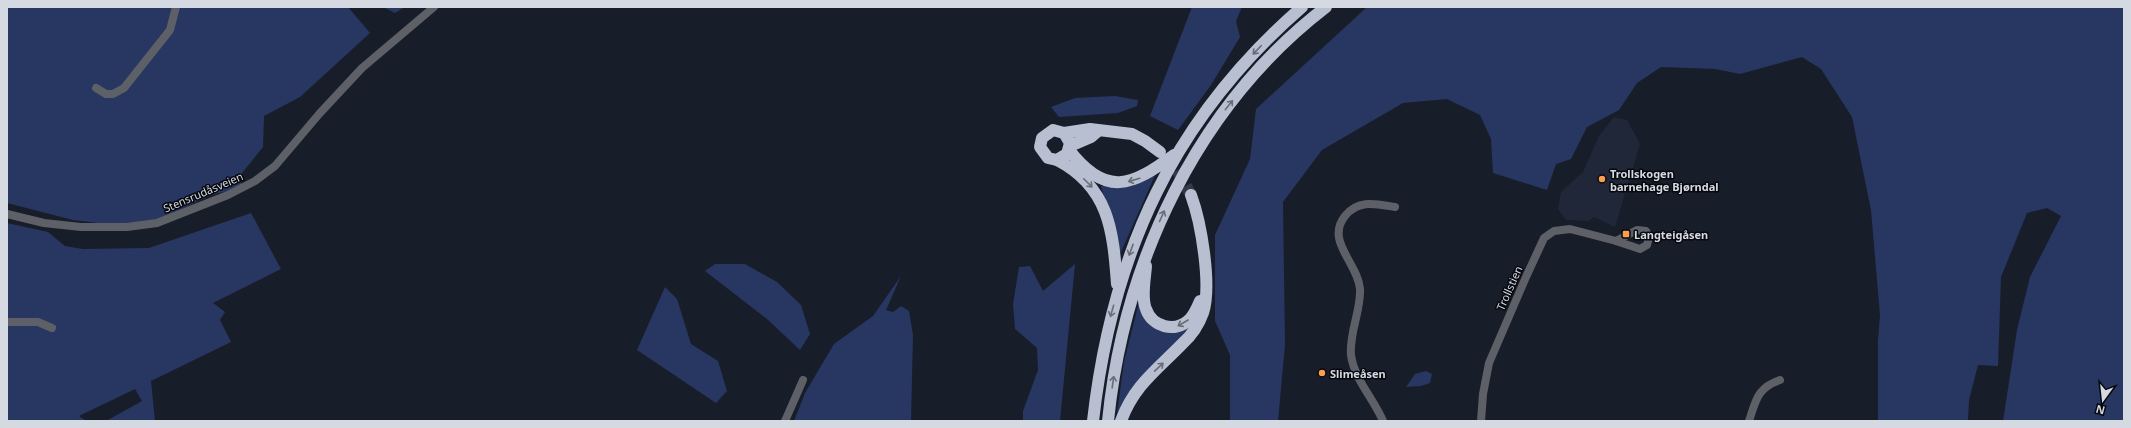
<svg xmlns="http://www.w3.org/2000/svg" width="2131" height="428" font-family="'Noto Sans',sans-serif">
  <style>
    .built { fill: #202738 }
    .green { fill: #273762 }
    .lines { fill: none; stroke-linecap: round; stroke-linejoin: round }
    .highway-tunnel { stroke: #343946; stroke-width: 12; stroke-dasharray: 12 6; stroke-linecap: butt }
    .minor { stroke: #5e6067; stroke-width: 8 }
    .highway { stroke: #b8bfd0; stroke-width: 12 }
    .oneway { stroke: #686d78 }
    .poi-dot { fill: #fc9e52; stroke: #06080d; stroke-width: 1.5 }
    .labels { text-anchor: middle; dominant-baseline: central; stroke-width: 3; stroke-linejoin: round; paint-order: stroke }
    .poi-label { font-size: 11px; font-weight: bold; fill: #d5d9e2; stroke: #06080d; text-anchor: start }
    .street-label { font-size: 11px; fill: #d5d9e2; stroke: #06080d }
  </style>
  <rect width="100%" height="100%" fill="#181d2a"/>
  <path class="built" d="M1614 117 1627 120 1640 144 1615 227 1594 217 1588 221 1566 220 1558 209 1561 192 1583 172 1599 136Z"/>
  <g class="green">
    <path d="M7 7H348L370 33 300 97 264 116 263 147 242 173 241 188 211 195 160 219 124 226 73 220 7 203Z"/>
    <path d="M383 7H405L395 13Z"/>
    <path d="M1192 7H1242L1236 21 1240 37 1211 85 1178 130 1150 116Z"/>
    <path d="M1367 7H2124V421H2003L2017 330 2030 277 2061 216 2047 208 2027 213 2001 277 1998 366 1978 365 1969 400 1968 421H1878V341L1880 315 1871 210 1852 117 1821 69 1802 57 1740 74 1715 69 1661 67 1637 83 1619 110 1587 127 1571 159 1556 164 1547 190 1493 173 1491 139 1480 115 1447 99 1403 103 1322 150 1283 202 1285 345 1278 421H1230V355L1215 321V235L1250 159 1256 109Z"/>
    <path d="M1115 96 1138 100 1137 106 1118 113 1059 117 1051 107 1075 98Z"/>
    <path d="M1156 173 1121 252 1120 253 1101 186H1132Z"/>
    <path d="M251 213 281 269 213 303 225 312 220 320 231 342 151 381 155 421H106L142 401 135 389 79 416 86 421H7V223L48 232 65 246 83 249 149 248Z"/>
    <path d="M715 264H745L777 282 801 305 810 334 800 350 767 319 705 271Z"/>
    <path d="M1075 264 1060 421H1023V411L1038 370 1037 348 1015 329 1013 304 1019 267 1030 266 1043 291Z"/>
    <path d="M901 276 886 310 893 312 901 306 909 311 913 335 911 421H794L805 393 834 344 873 316Z"/>
    <path d="M665 287 677 299 691 344 718 361 727 391 716 403 637 350Z"/>
    <path d="M1140 298 1149 322 1196 320 1116 421 1124 362Z"/>
    <path d="M1426 371 1432 374 1430 383 1421 386 1406 387 1415 374Z"/>
  </g>
  <g class="lines">
    <path class="highway-tunnel" d="M1165 157 1176 168 1191 195"/>
    <g class="minor">
      <path d="M96 88 106 94H113L124 88 170 30 176 7"/>
      <path d="M7 214 44 223 81 227H127L157 223 228 195 255 181 275 166 320 113 362 68 434 7"/>
      <path d="M7 322H38L52 328"/>
      <path d="M785 421 803 380"/>
      <path d="M1383 421C1374 399 1354 379 1351 355 1349 333 1361 311 1360 289 1358 263 1325 241 1345 216 1358 199 1376 204 1395 207"/>
      <path d="M1481 421 1483 394 1489 363 1526 277 1544 238 1554 231 1570 229 1616 241 1640 249 1647 245 1649 237 1646 231 1637 230 1616 241"/>
      <path d="M1749 421C1756 400 1757 388 1780 380"/>
    </g>
    <g class="highway">
      <path d="M1064 133 1070 143 1067 154 1057 160 1048 158 1040 147 1042 138 1053 130 1064 133 1090 129 1132 134 1145 141 1160 152"/>
      <path d="M1070 146 1091 137 1098 131"/>
      <path d="M1069 150C1106 198 1132 186 1174 155"/>
      <path d="M1057 160C1109 187 1113 230 1117 284"/>
      <path d="M1146 266C1145 280 1141 297 1146 309 1152 327 1175 333 1189 320 1194 315 1197 308 1200 301"/>
      <path d="M1093 421C1112 253 1173 119 1302 7"/>
      <path d="M1108 421C1124 262 1197 106 1326 7"/>
      <path d="M1121 421C1134 385 1158 369 1183 343 1192 335 1199 324 1203 313 1212 285 1201 222 1191 195"/>
    </g>
  </g>
  <defs><path id="oneway-shaft" d="M-6 0H5M1.5-3L5.5 0L1.5 3" fill="none" stroke-width="1.6" stroke-linecap="round" stroke-linejoin="round"/></defs>
  <g class="oneway">
    <use href="#oneway-shaft" transform="translate(1257 50) rotate(134)"/>
    <use href="#oneway-shaft" transform="translate(1229 105) rotate(-52)"/>
    <use href="#oneway-shaft" transform="translate(1134 180) rotate(164)"/>
    <use href="#oneway-shaft" transform="translate(1088 183) rotate(45)"/>
    <use href="#oneway-shaft" transform="translate(1162 216) rotate(-66)"/>
    <use href="#oneway-shaft" transform="translate(1131 250) rotate(110)"/>
    <use href="#oneway-shaft" transform="translate(1112 311) rotate(106)"/>
    <use href="#oneway-shaft" transform="translate(1183 323) rotate(150)"/>
    <use href="#oneway-shaft" transform="translate(1159 367) rotate(-43)"/>
    <use href="#oneway-shaft" transform="translate(1113 382) rotate(-82)"/>
  </g>
  <g class="poi-dot">
    <circle cx="1602" cy="179" r="4"/>
    <rect x="1622" y="230" width="8" height="8" rx="2"/>
    <circle cx="1322" cy="373" r="4"/>
  </g>
  <g class="labels">
    <g class="poi-label">
      <text x="1610" y="173">Trollskogen<tspan x="1610" dy="13">barnehage Bjørndal</tspan></text>
      <text x="1634" y="234">Langteigåsen</text>
      <text x="1330" y="373">Slimeåsen</text>
    </g>
    <g class="street-label">
      <text transform="translate(203 192) rotate(-23)">Stensrudåsveien</text>
      <text transform="translate(1509 288) rotate(-66)">Trollstien</text>
    </g>
  </g>
  <rect width="2131" height="428" fill="none" stroke="#d5d9e2" stroke-width="16"/>
  <g transform="translate(2103 400) rotate(195)" stroke="#06080d" stroke-width="3" paint-order="stroke">
  <path d="M0-3L7 15L0 10L-7 15Z" fill="#d5d9e2"/>
  <text y="-6" font-size="11" font-weight="bold" text-anchor="middle" fill="#d5d9e2">N</text>
  </g>
</svg>
